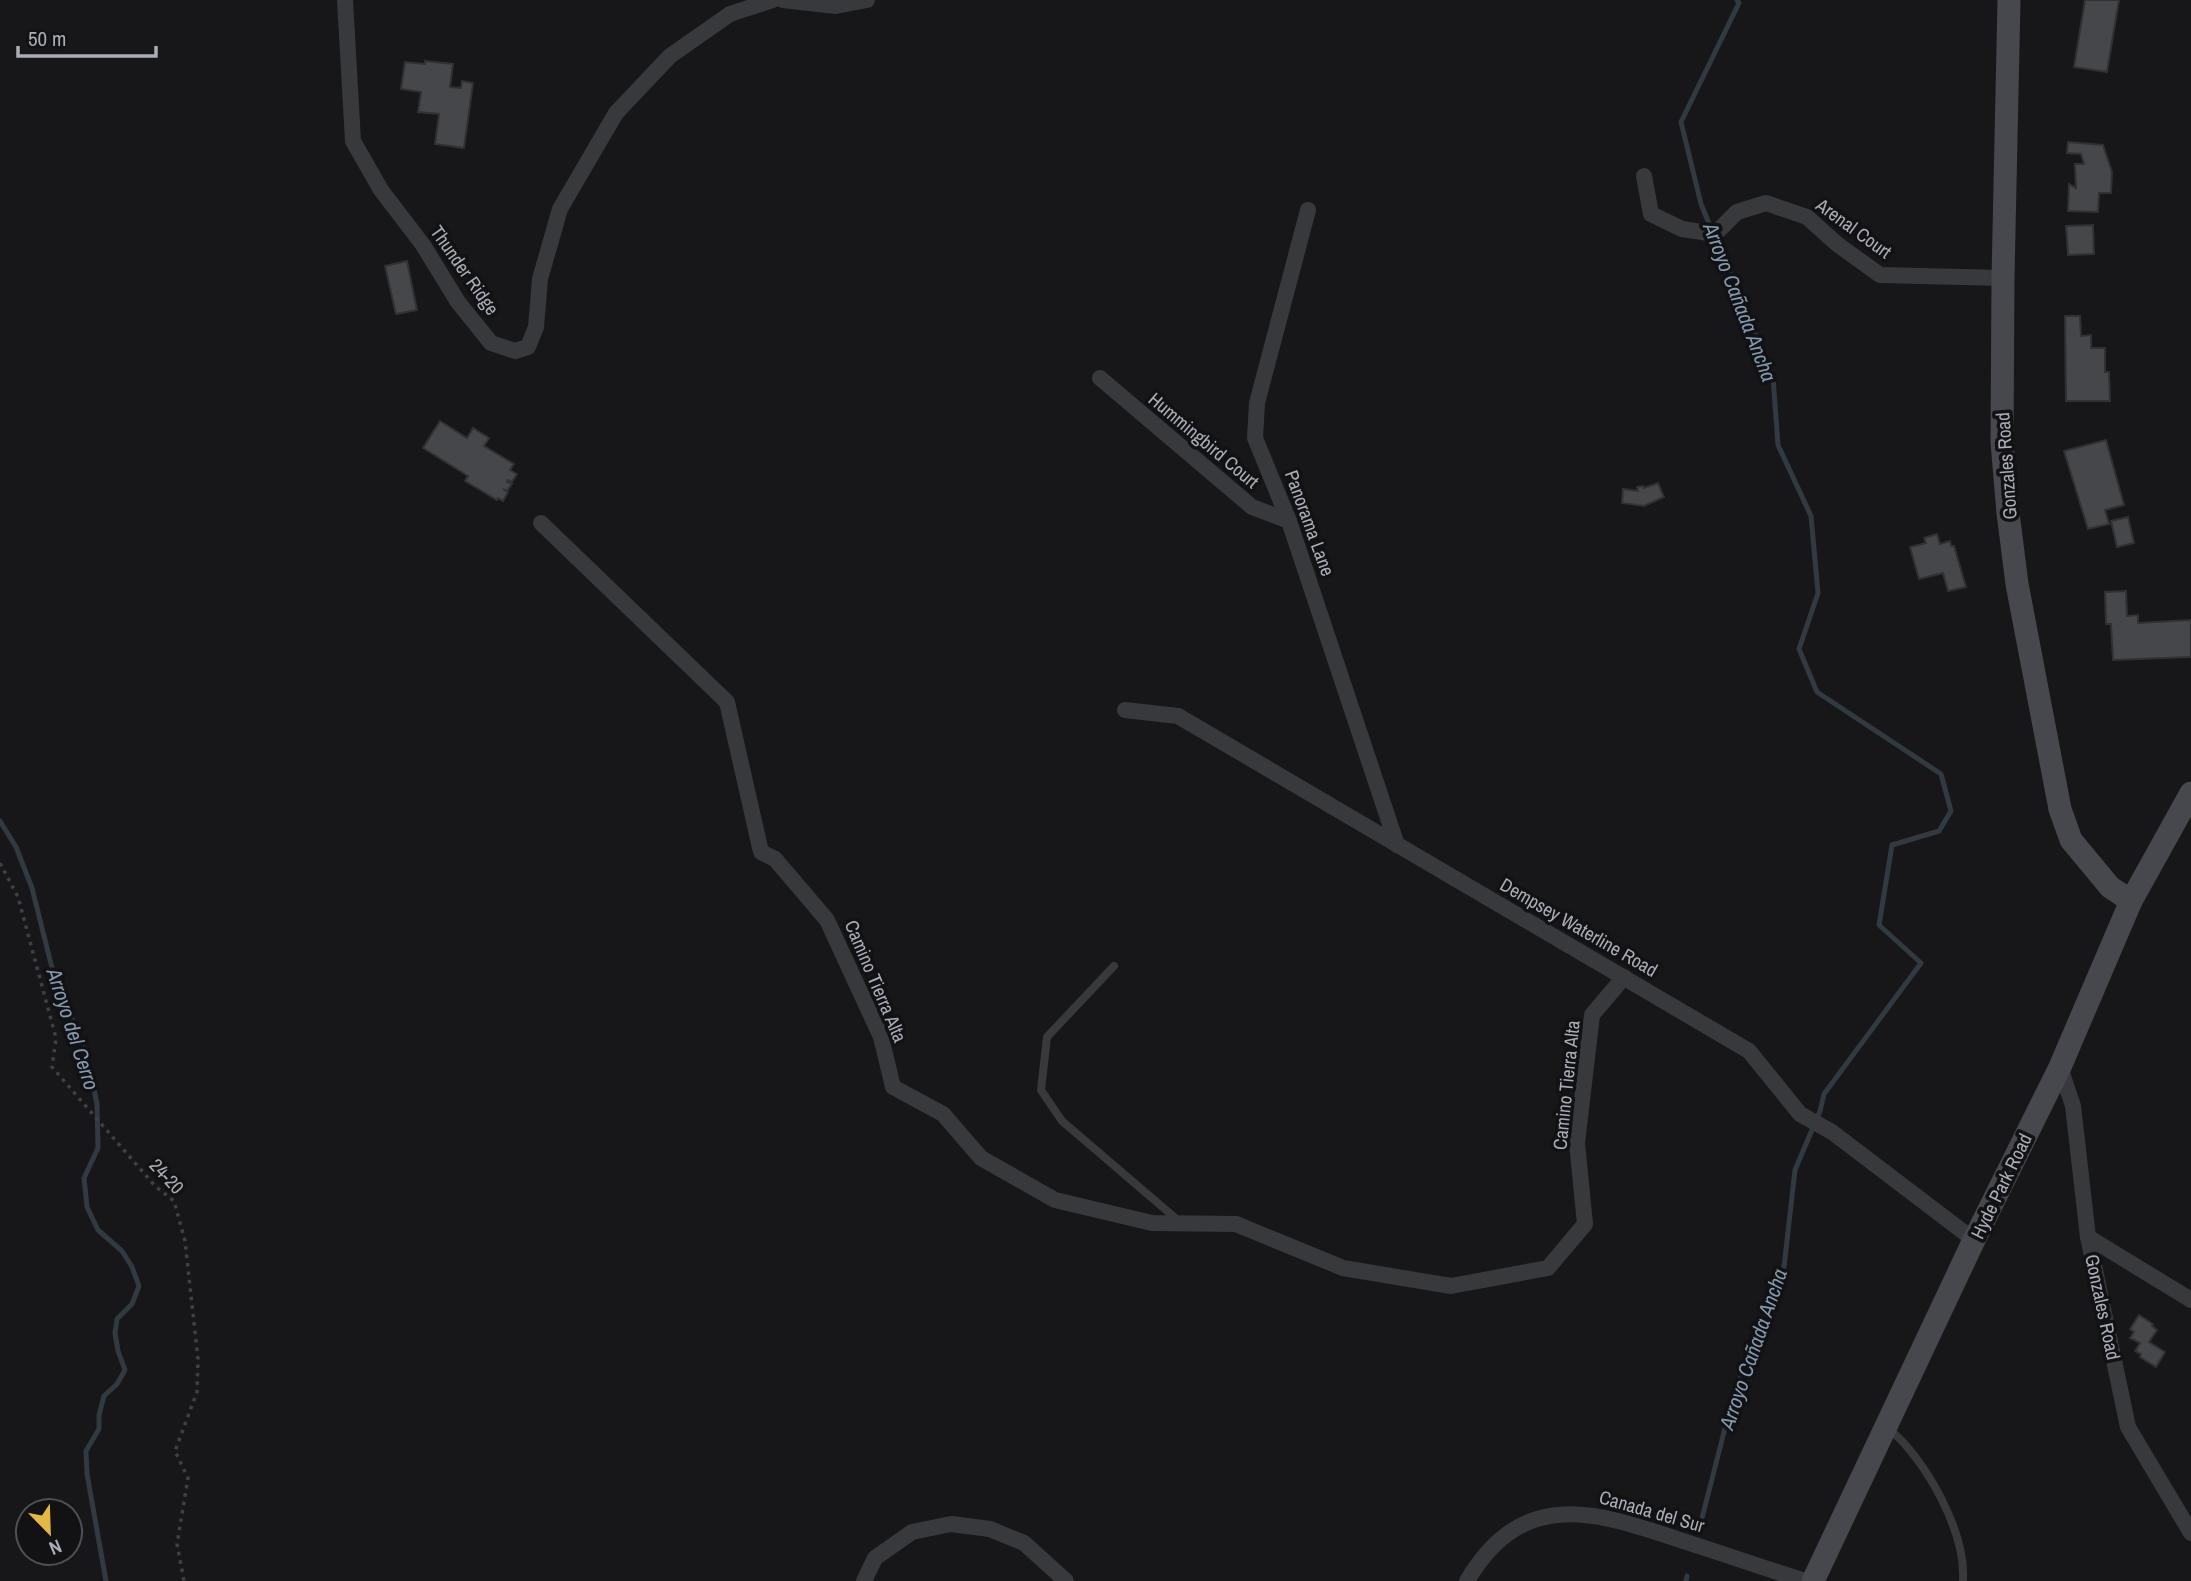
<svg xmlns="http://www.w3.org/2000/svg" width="2191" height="1581" font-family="'Archivo Narrow',sans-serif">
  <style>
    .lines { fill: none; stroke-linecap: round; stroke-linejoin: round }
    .stream { stroke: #313941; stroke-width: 5 }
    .building { fill: #46474b; stroke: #313134; stroke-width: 2 }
    .path { stroke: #3e4044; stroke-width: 3.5; stroke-dasharray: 3.5 5; stroke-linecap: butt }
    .lane { stroke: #38393d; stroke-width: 8 }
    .street { stroke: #38393d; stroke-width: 16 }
    .secondary { stroke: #46484d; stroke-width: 23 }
    .labels { text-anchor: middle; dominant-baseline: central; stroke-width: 7; stroke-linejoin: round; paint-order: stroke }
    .street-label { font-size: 19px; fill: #aaadb7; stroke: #121214 }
    .water-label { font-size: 21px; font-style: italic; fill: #8499af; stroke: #121214 }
  </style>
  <rect width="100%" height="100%" fill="#171719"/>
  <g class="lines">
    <g class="stream">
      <path d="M0 821 16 847 32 888 55 980 79 1035 89 1065 97 1104 98 1148 84 1178 87 1207 98 1230 122 1251 132 1267 139 1286 132 1304 117 1319 115 1333 118 1351 125 1370 117 1384 104 1396 99 1415V1429L86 1451 87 1474 106 1581"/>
      <path d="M1702 1518 1733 1397 1784 1267 1795 1170 1820 1111 1824 1094 1921 963 1879 925 1892 845 1939 831 1951 811 1941 774 1817 692 1799 649 1818 593 1811 516 1778 445 1773 377 1701 204 1681 122 1739 3 1737 0"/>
      <path d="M1686 1581 1687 1576"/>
    </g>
  </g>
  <g class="building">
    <path d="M2085 0H2119L2107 72 2074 67Z"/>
    <path d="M425 61 453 64 450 87 461 88 462 81 473 83 464 148 435 144 439 114 418 112 421 92 401 89 405 62 425 64Z"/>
    <path d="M2068 142 2103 145 2112 172 2111 193H2099L2098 212 2068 211 2069 184 2076 188 2075 164H2084L2081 154 2067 153Z"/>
    <path d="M2093 225 2094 254 2068 255 2066 226Z"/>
    <path d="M407 261 417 310 396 314 385 266Z"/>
    <path d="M2065 316H2080L2081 336 2091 335V348H2105V372H2109L2110 401H2066Z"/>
    <path d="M440 421 467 438 473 428 489 438 484 446 514 464 510 470 517 474 512 482 508 480 507 482 512 484 507 491 503 489 508 492 503 501 498 498 497 500 465 481 468 476 423 448Z"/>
    <path d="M2106 440 2124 505 2105 510 2109 524 2088 529 2064 451Z"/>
    <path d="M1658 483 1664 497 1644 506 1622 503 1623 489 1638 491 1637 487 1643 486 1644 488Z"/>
    <path d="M2128 517 2134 543 2117 547 2111 521Z"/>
    <path d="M1937 534 1940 544 1950 541 1951 546H1954L1966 587 1948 591 1943 573 1919 579 1910 547 1926 543 1924 538Z"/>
    <path d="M2126 591 2127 616 2138 615V623L2191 620V657L2113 660 2111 624H2106L2105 592Z"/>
    <path d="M2139 1315 2153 1324 2152 1326 2157 1330 2149 1342 2165 1352 2156 1367 2140 1357 2141 1354 2135 1351 2140 1343 2130 1338 2134 1332 2130 1329Z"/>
  </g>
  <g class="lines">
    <path class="path" d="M0 863 18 897 56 1038 52 1067 155 1186 174 1201 185 1241 198 1359 197 1392 175 1451 188 1478 177 1544 184 1581"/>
    <g class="lane">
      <path d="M1114 966 1047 1037 1041 1090 1062 1121 1180 1222"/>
      <path d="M1888 1428C1926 1459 1966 1532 1963 1581"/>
    </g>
    <g class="street">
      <path d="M345 0 353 141 381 190 423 245 458 302 491 343 515 351 528 347 536 327 540 279 560 209 616 113 670 56 730 14 773 0"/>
      <path d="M783 0 836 6 867 0"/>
      <path d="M1644 176 1651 214 1682 229 1715 234 1737 212 1766 203 1807 217 1837 244 1880 275 2003 278"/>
      <path d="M1308 210 1257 403 1255 438 1289 521 1397 845"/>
      <path d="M1100 378 1252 507 1289 521"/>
      <path d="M541 523 727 702 761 852 775 859 827 920 881 1037 893 1087 943 1114 981 1158 1055 1200 1152 1223 1236 1224 1343 1268 1451 1286 1548 1268 1585 1224 1577 1143 1592 1015 1624 977"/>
      <path d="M1125 710 1178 716 1749 1051 1800 1114 1832 1132 1974 1240"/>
      <path d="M2060 1067 2073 1106 2088 1237 2128 1427 2191 1533"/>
      <path d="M2088 1237 2191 1300"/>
      <path d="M864 1581 875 1558 912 1532 951 1524 990 1529 1024 1543 1066 1581"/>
      <path d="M1467 1581C1523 1486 1597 1512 1683 1541 1724 1554 1764 1568 1805 1581"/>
    </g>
    <g class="secondary">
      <path d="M2009 0 2003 278 2002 442 2008 513 2017 584 2060 809 2071 840 2110 887 2131 901"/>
      <path d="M1813 1581 1974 1240 2060 1067 2131 901 2191 793"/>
    </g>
  </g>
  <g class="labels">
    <g class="street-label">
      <text transform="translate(1854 228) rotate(36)">Arenal Court</text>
      <text transform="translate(465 270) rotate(55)">Thunder Ridge</text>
      <text transform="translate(1204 440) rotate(40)">Hummingbird Court</text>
      <text transform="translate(2006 466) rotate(-94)">Gonzales Road</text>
      <text transform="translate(1310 523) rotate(70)">Panorama Lane</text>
      <text transform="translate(1579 927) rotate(30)">Dempsey Waterline Road</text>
      <text transform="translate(876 981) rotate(67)">Camino Tierra Alta</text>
      <text transform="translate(1566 1085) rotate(-84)">Camino Tierra Alta</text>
      <text transform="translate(167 1176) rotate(47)">24-20</text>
      <text transform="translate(2001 1186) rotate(-64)">Hyde Park Road</text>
      <text transform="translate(2103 1307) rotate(78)">Gonzales Road</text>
      <text transform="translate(1652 1511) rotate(16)">Canada del Sur</text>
    </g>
    <g class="water-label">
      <text transform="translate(1740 302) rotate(69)">Arroyo Cañada Ancha</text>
      <text transform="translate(73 1029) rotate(72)">Arroyo del Cerro</text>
      <text transform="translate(1753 1349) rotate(-71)">Arroyo Cañada Ancha</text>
    </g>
  </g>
  <g transform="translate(49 1532) rotate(157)"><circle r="33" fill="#121214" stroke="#4f5055" stroke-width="2"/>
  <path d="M0-5L12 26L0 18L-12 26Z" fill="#e2b745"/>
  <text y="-10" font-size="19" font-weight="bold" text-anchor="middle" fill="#aaadb7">N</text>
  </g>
  <path d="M18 46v10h138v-10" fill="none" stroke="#aaadb7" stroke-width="3.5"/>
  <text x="28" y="46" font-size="21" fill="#aaadb7" stroke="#121214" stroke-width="5" paint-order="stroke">50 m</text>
</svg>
